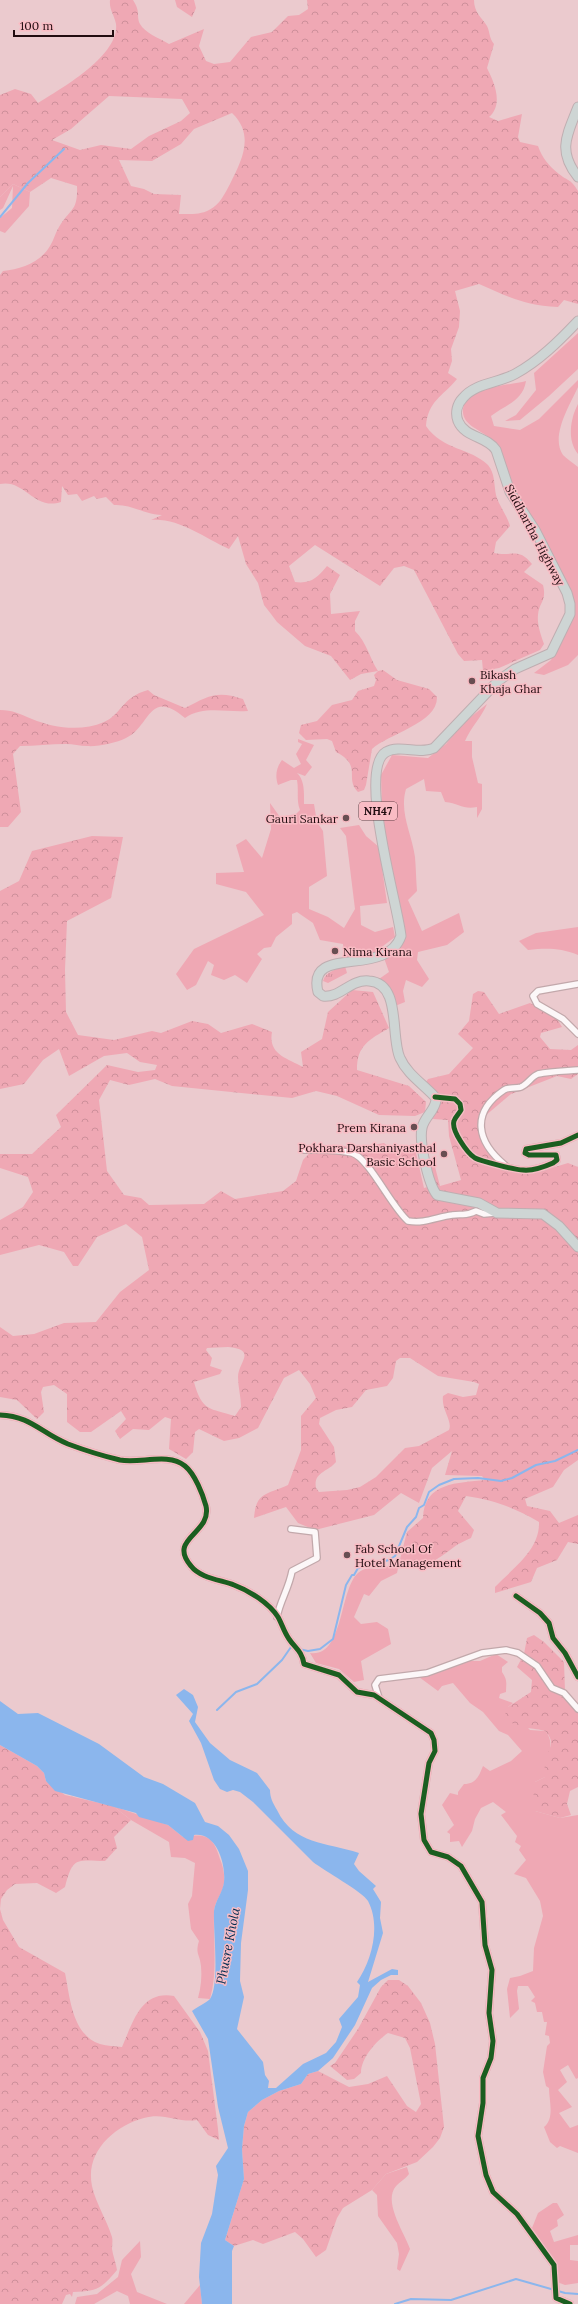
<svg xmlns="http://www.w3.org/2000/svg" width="578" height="2304" font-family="Lora,serif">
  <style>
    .green { fill: #efa8b4 }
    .forest { fill: url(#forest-crowns); fill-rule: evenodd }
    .park { fill: url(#park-tufts) }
    .water { fill: #8bb6ed }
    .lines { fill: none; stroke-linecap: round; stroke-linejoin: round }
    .stream { stroke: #8bb6ed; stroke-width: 2 }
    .minor-casing { stroke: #c2a8ab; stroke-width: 8 }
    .trunk-casing { stroke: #bfaeb1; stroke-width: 11 }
    .minor { stroke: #fcf7f8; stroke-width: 5.5 }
    .trunk { stroke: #ced5d4; stroke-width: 9 }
    .cycleway-casing { stroke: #f9bcc4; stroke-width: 8 }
    .cycleway { stroke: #1b5e20; stroke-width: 5 }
    .poi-dot { fill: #684e52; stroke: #f9bcc4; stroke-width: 1.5 }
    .labels { text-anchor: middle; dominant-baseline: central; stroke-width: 3; stroke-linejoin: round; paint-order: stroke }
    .shield { fill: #f9bcc4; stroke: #624146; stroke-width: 1 }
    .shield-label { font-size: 11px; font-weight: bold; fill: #210c10 }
    .street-label { font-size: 12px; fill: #210c10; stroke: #f9bcc4 }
    .poi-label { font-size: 12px; fill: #210c10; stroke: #f9bcc4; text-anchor: start }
    .water-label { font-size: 13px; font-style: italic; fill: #002b4f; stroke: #f9bcc4 }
  </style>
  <defs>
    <pattern id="forest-crowns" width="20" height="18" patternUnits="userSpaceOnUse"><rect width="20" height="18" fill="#efa8b4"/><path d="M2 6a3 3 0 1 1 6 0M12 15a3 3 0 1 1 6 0" fill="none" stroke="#cd8f9a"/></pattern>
    <pattern id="park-tufts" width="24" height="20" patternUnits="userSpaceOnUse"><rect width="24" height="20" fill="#efa8b4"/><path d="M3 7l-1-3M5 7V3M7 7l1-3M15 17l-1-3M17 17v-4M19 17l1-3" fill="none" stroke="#cd8f9a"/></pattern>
  </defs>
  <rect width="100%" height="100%" fill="#ebcace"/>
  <g class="green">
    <path d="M13 184 30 192 29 206 5 233 0 231V218L12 208 13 186 3 208 0 210V197Z"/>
    <path d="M578 333V369L549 396 520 420 505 421 516 415 536 390 534 373Z"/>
    <path d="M578 380V387C570 405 550 436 563 455 567 459 573 463 578 467V655L568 665 544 675 534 673 551 660 574 616C554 574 532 534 514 492 507 476 502 459 494 444 487 430 461 428 463 409 466 386 508 386 526 381 523 401 505 405 491 416L494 426 520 430 539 419Z"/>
    <path d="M578 404V454C567 441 570 419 578 404Z"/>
    <path d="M487 704C481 718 471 727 465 741H472V757L478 783 482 784V809L477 818V807C463 810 459 803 445 802L441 792 426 791 424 779 406 789C399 813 412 834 415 857 416 868 416 880 417 891L408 900 422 931 459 913 464 932 447 945 418 952 417 960 429 979 422 987 406 980 403 991 405 1002 395 1006 396 1000 379 979 389 972 384 958 398 952 405 935 392 880 382 808 381 775 392 755 428 758 446 744 462 724Z"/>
    <path d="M298 739 314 745 306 760 312 767 305 776 297 773C305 780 304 794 304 804H314L317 822 323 831 327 876 309 887V909L328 917 344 928 355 909 346 836 340 828 359 825 366 836 379 847 387 903 360 906 361 925 375 932 393 927 395 937 367 958 345 960 343 944 320 940 313 923 297 912 292 914V924L276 937 271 947 264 948 257 954 262 959 247 983 235 975 224 980 211 975 214 965 208 961 196 985 187 990 176 974 194 949 264 915 246 892 216 884V873L244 872 236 845 246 839 262 858 271 829 270 803 280 817 296 814 300 810C296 800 299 790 297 780H291L278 785C275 776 276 768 282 760L294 768 301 764 296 754 302 744 298 742Z"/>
    <path d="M578 927V955C560 948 547 948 528 950L519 941 536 933Z"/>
    <path d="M400 1559 397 1573 381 1581 369 1596 364 1594 354 1617 361 1624 377 1622 388 1629 391 1644 361 1661 364 1680 354 1682 339 1669 316 1663 310 1653C344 1658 339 1590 358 1573 367 1565 376 1571 384 1568 390 1566 395 1562 400 1559Z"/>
    <path d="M496 1654 508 1662 502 1667V1672C508 1681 506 1683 506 1692L500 1694 499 1698 513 1703 508 1707 530 1730 545 1731C557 1743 545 1761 545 1777L535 1782V1811L560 1818 578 1815V2078L576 2079 568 2065 560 2070 567 2082 558 2090 572 2107 559 2113 570 2128 578 2125V2153L560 2146 557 2148 550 2142 544 2127C555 2118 549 2101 549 2088L546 2086 543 2072 547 2046 550 2043 549 2036 545 2035 547 2022H544L542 2012H537L535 2003 531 2001 535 1997 528 1986H518L517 1991 519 2009 510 2018 507 1989 510 1978 520 1976 533 1971 534 1948 543 1916 540 1901 526 1878 514 1874 526 1860 519 1850 521 1846 515 1842 517 1836 501 1815 506 1812 493 1802 481 1808 475 1819 472 1831 462 1847 459 1841 450 1842V1834L447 1832 454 1825 442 1805 450 1793 458 1795V1792L464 1784C476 1784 479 1776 483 1766L490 1771 511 1761 522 1751 508 1735 499 1731 483 1712 470 1703 453 1683 442 1686 438 1691 419 1677 467 1661H480Z"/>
    <path d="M113 1806 168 1825 183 1837C207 1833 213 1836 220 1859 223 1866 225 1875 224 1883 223 1893 214 1902 214 1912 213 1941 218 1971 210 1999L198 1998C201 1987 202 1977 201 1966 200 1954 195 1954 199 1941L191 1929 188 1904 192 1896 195 1863 185 1858 171 1857 169 1842 131 1820Z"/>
    <path d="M407 2167 409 2174C405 2180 397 2183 394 2189 385 2205 405 2234 410 2249L400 2271 397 2269 399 2254 397 2243 378 2216 377 2195 372 2190 386 2174Z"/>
    <path d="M553 2203H557L564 2215 557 2220 558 2226 550 2231 554 2242 578 2235V2245H570V2260L578 2261V2283L565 2285 557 2282 553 2258 532 2228 538 2213Z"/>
    <path d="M140 2241 141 2257 131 2274 137 2292 167 2304H130L128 2296 117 2291 94 2304H75L77 2297 97 2294 118 2277 122 2260Z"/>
    <path d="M200 2285 202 2304H184Z"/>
  </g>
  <g class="forest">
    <path d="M110 0H133C141 12 136 16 140 24 145 33 159 38 169 44L204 29 199 46 206 61 214 64 230 62 251 37 272 32 288 16 299 15 308 9 307 0H474C474 12 481 17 487 26 490 32 489 38 494 44L487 68C494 82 504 104 489 117L498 121 522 114 518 137 520 142 538 146C542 158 549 166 559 174 569 182 570 178 578 191V304L564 300 558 307C523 305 509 297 479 284L455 291 460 311 459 327 451 349 452 361 448 373 457 379C442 397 428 401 426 426 442 450 471 448 488 465 495 473 494 485 496 495 499 506 507 515 510 526L496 542 494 553C512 557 518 547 532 564L524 572 543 585C547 601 539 602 538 615 537 625 541 635 544 644L540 650 499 668 483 671 482 660 464 661 458 654 414 570 404 566 394 568 380 586 315 545 289 566 295 582C311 584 317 578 327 566L340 575 330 594 331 614 360 611 355 621V631C367 643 369 657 378 671L383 670 397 680 429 689 437 697C438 723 388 734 372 749L366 785 364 790 358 792C344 778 363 766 336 752L332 741 327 739 306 740 299 733 301 725 317 721 332 705 352 700 358 691 374 686 376 680 374 675 378 671 361 674 350 680 331 656 305 646 277 622 271 614 264 605 258 583 246 564 238 536 229 549C204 538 180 518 151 520L162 515C145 515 132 504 114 505L106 497 97 499 94 496 82 501 77 494 68 495 62 486 61 502C34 511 25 479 0 484V275L3 271C21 269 40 263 50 246 54 240 55 233 59 227 70 208 78 212 77 186L51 178 30 192 13 184 0 197V95L15 89 31 94 38 103C61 89 120 55 116 24 114 14 109 10 110 0ZM109 96 182 99 190 113 181 121 149 136 131 149 101 145 80 150 52 140 71 129ZM232 113C255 135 242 160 230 184 225 193 220 205 209 210 200 215 188 214 179 214L181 195 154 194 144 189 131 186 119 160 152 161 181 144 194 129Z"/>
    <path d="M175 0H194L196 8 192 17 177 7Z"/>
    <path d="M148 690 154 695 185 708C208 696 217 690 243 699L248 711C227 713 204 705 185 718 149 687 150 727 126 738 116 743 97 747 87 746 80 746 73 744 66 744 51 744 35 746 20 746L13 754 21 812 8 827H0V710C13 710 20 714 32 719 54 728 81 732 104 722 121 715 122 697 148 690Z"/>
    <path d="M92 836 123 837 111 898 67 921 65 970 66 1012 78 1035 114 1040 152 1031 161 1033 192 1021 208 1024 221 1033 252 1024 272 1032C268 1054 286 1058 303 1067L301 1052 322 1039 328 1012 352 990 373 992 389 1028C369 1040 357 1045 357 1070L409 1086 426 1102 425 1112 415 1116 379 1115 337 1096 316 1091 292 1098 172 1086 155 1079 129 1085 110 1080 99 1100 107 1171 124 1195 141 1198 149 1205 204 1204 221 1191 235 1199 283 1191 296 1181 303 1160 317 1145 345 1146 360 1152 373 1145 384 1143 393 1150 414 1144 424 1188 431 1186 429 1164 434 1163 440 1186 461 1180 449 1136 448 1120 433 1119 436 1103 425 1084 428 1079 449 1074 473 1048 458 1034 469 1021 473 994 478 991 484 992 499 1014 530 1003 556 1017 562 1027 541 1033 540 1037 550 1049 571 1050 578 1045V1074L571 1079 557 1076 511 1094 478 1122 485 1147 510 1171 532 1174 568 1163 578 1167V1460L564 1470 553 1487 525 1499 527 1506 550 1511 559 1523 578 1515V1544L568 1542 557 1560 537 1568 531 1582 495 1593V1587C513 1568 540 1550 539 1522 515 1508 494 1500 466 1496L458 1511 474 1530 471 1538C465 1541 459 1543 454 1547 436 1560 422 1574 400 1559L407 1532 423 1518C424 1482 458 1483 485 1480L482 1476 445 1475 452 1451 432 1468 419 1503 401 1493 374 1515 315 1530 298 1523 286 1507 254 1518C256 1492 266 1495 288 1485L301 1450V1416L316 1398 310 1384 299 1370 284 1378 258 1428 239 1438 224 1441 199 1429 195 1432 193 1452 186 1459 169 1449 171 1419 165 1417 149 1430 133 1429 120 1439 115 1431 126 1419 121 1411 91 1432H80L67 1422V1394L54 1385 43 1387 41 1392 44 1412 37 1419 17 1400 0 1397V1327L13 1336 34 1334 64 1323 96 1322 120 1292 149 1270 142 1237 126 1224 97 1237 78 1266H73L64 1252 39 1245 0 1255V1220L23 1207 33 1192 28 1177 0 1168V1154H32L61 1127 56 1115 107 1065 138 1072 155 1070 157 1065 140 1062 127 1053 104 1056 69 1076 59 1049 43 1060 24 1084 0 1089V891L19 881 32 851ZM228 1347C258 1350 238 1362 238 1377 238 1387 241 1397 241 1407L235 1416C210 1408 202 1412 194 1382L220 1374 222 1370 210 1366 212 1358 206 1350 207 1348ZM400 1358H410L438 1376 474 1382 479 1384 476 1395 463 1397 448 1393 443 1396C441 1410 453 1421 449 1430L419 1446 405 1448 376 1477 360 1487 347 1490 319 1492 316 1488C313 1472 328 1472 336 1462L334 1447 319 1424 320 1418 336 1410 352 1407 366 1390 387 1386 393 1378 396 1361Z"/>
    <path d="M534 1635 544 1642 564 1662 565 1691 578 1707V1787L570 1791 567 1804 571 1815 560 1818 535 1811 533 1787 535 1782 545 1777C545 1772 544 1765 545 1760 548 1749 557 1743 545 1731 526 1726 521 1732 504 1717L508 1707 531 1692 532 1680 517 1667 524 1654 527 1638Z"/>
    <path d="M0 1745 37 1766 44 1773 46 1781 65 1795 113 1806 131 1820 114 1837 117 1848 105 1861C75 1860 73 1857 65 1887L56 1893 37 1883 15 1884 7 1890 1 1899 0 1909 3 1920 19 1947 65 1973C70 1997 72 2035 100 2044 107 2046 115 2046 122 2047 133 2022 141 1990 174 1996L200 2032 208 2051 218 2129 219 2140 208 2135 197 2120C178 2123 164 2112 144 2118 114 2126 85 2152 92 2186 96 2204 107 2220 112 2237 113 2241 112 2245 112 2249 113 2256 116 2263 117 2270 101 2289 98 2291 73 2292L72 2297 70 2294 66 2295 62 2304H0Z"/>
    <path d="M388 1980H399L408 1986 421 2003 430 2023 435 2044 444 2127 440 2138 433 2147 417 2162 386 2174 372 2190 343 2208 337 2218 326 2250 316 2257 303 2239 295 2232 263 2244 253 2240 234 2246 225 2240 244 2179 242 2149 244 2126 248 2112 262 2100 279 2091 301 2084 308 2074 318 2071 349 2087 368 2084 387 2076 407 2106 416 2112 421 2104 410 2048 405 2038 388 2033C376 2041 361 2058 361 2073L354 2079 347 2080 330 2066 335 2063 358 2029 381 1987Z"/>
  </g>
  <path class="park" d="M345 966 347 973 328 983 323 981C326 971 337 969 345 966Z"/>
  <path class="water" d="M184 1689 193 1695 198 1707 195 1722 210 1743 230 1760 257 1773 270 1790C270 1798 273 1803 277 1810 294 1845 326 1842 359 1853L354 1864 359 1871 376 1886 373 1889 381 1902 380 1918 383 1933 368 1982 392 1969 398 1970V1975H391L381 1980 372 1988 355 2025 333 2058 318 2071 308 2074 301 2084 279 2091 262 2100 248 2112 244 2126 242 2149 244 2179 225 2240 234 2246 232 2251V2304H202L199 2277 201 2243 212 2214 218 2175 216 2166 228 2148 218 2107 208 2039 192 2011C197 2007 206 2003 210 1999 220 1984 213 1930 214 1911 215 1901 223 1892 224 1882 226 1863 216 1832 194 1835L193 1840 188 1841 168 1825 139 1817 136 1813 55 1791 46 1781 44 1773 37 1766 0 1745V1701L18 1714 38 1713 99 1744 144 1777 163 1784 195 1803 205 1822 218 1826 229 1835 239 1849 248 1871V1890L241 1943 240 1981 244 1997 237 2029 263 2062 265 2075 269 2081 268 2088H276L303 2064 326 2053 336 2042 342 2027 339 2019 358 1997 360 1985 357 1982C372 1960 381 1926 368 1901 363 1892 323 1870 313 1862L253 1802 240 1792 233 1790 227 1792 220 1789 214 1780 201 1743 189 1721 193 1714 176 1695Z"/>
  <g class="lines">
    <g class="stream">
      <path d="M0 217 28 183 64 149"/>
      <path d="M299 1649 308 1651 320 1649 333 1639 346 1585 352 1575H354L358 1568 389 1560 395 1556 407 1527 416 1517 419 1508 424 1505 429 1492 439 1485 454 1479 478 1478 501 1481 512 1478 536 1465 555 1461 578 1450"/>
      <path d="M217 1710 236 1692 257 1684 282 1660 291 1647 294 1648"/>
      <path d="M395 2304 411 2299 451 2300 516 2279 565 2293 578 2294"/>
    </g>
    <g class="minor-casing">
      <g id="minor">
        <path d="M578 984 538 991 533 996 537 1004 563 1019 578 1034"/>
        <path d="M435 1097 455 1099 460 1104 461 1110C459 1114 455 1117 454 1121 451 1130 467 1153 475 1158 481 1161 515 1170 523 1170 533 1171 544 1167 553 1163L557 1160 556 1155H529L525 1153 526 1149 561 1143 578 1135"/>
        <path d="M304 1150C320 1150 337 1149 352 1153 369 1158 392 1208 408 1221 424 1224 437 1217 452 1215 464 1213 464 1217 476 1211L484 1214 495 1213"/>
        <path d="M505 1165C477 1142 470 1113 504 1090 508 1087 516 1089 521 1087 528 1084 532 1076 538 1074 551 1071 565 1071 578 1070"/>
        <path d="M0 1415C31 1416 41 1433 68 1444 84 1450 103 1456 120 1460 140 1464 168 1452 185 1466 195 1474 203 1495 206 1506 212 1534 167 1538 191 1566 200 1578 221 1580 234 1585 250 1591 269 1603 278 1617 282 1624 284 1632 289 1639 295 1648 302 1651 304 1664L339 1675 357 1692 374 1695 431 1733 434 1740 435 1751 429 1763 421 1814 424 1840 431 1852 448 1857 461 1866 482 1902 485 1945 492 1970 489 2013 493 2041 491 2058 483 2078V2103L478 2136 486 2175 493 2192 517 2214 554 2265 556 2298 570 2304"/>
        <path d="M516 1596 540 1613 549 1623 553 1638 565 1653 578 1677"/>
        <path d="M277 1617C280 1601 289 1588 292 1571L317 1558 315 1532 291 1529"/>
        <path d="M379 1698 375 1685 379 1679 427 1673 482 1653 506 1650 518 1653 537 1666 552 1688 564 1693 578 1709"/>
      </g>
    </g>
    <g class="trunk-casing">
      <g id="trunk">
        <path d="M578 107C567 135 557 151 578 177"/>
        <path d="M578 321C559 341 539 361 515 374 499 383 475 383 463 398 457 404 455 413 458 421 465 438 487 436 496 450L510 492 535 530 567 593 570 604V614L551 653 515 669 498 681 434 748C420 755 400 744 386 752 357 769 398 905 401 936 386 979 306 943 318 992L323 996C341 998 350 979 369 981 402 983 390 1037 400 1058 407 1074 423 1084 435 1097L436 1100C435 1111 424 1117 422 1128 419 1142 428 1184 437 1195L479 1203 497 1213 543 1214 559 1226 578 1247"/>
      </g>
    </g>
    <use href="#minor" class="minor"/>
    <use href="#trunk" class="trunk"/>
    <g class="cycleway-casing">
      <g id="cycleway">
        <path d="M435 1097 455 1099 460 1104 461 1110C459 1114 455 1117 454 1121 451 1130 467 1153 475 1158 481 1161 515 1170 523 1170 533 1171 544 1167 553 1163L557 1160 556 1155H529L525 1153 526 1149 561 1143 578 1135"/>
        <path d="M0 1415C31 1416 41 1433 68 1444 84 1450 103 1456 120 1460 140 1464 168 1452 185 1466 195 1474 203 1495 206 1506 212 1534 167 1538 191 1566 200 1578 221 1580 234 1585 250 1591 269 1603 278 1617 282 1624 284 1632 289 1639 295 1648 302 1651 304 1664L339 1675 357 1692 374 1695 431 1733 434 1740 435 1751 429 1763 421 1814 424 1840 431 1852 448 1857 461 1866 482 1902 485 1945 492 1970 489 2013 493 2041 491 2058 483 2078V2103L478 2136 486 2175 493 2192 517 2214 554 2265 556 2298 570 2304"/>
        <path d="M516 1596 540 1613 549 1623 553 1638 565 1653 578 1677"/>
      </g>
    </g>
    <use href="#cycleway" class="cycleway"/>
  </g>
  <g class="poi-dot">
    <circle cx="472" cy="681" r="4"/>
    <circle cx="346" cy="818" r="4"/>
    <circle cx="335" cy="951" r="4"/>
    <circle cx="414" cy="1127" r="4"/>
    <circle cx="444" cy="1154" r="4"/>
    <circle cx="347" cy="1555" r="4"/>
  </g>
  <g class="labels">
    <rect class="shield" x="359" y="802" width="38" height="18" rx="3"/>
    <g class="shield-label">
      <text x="378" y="811">NH47</text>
    </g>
    <g class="street-label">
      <text transform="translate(535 535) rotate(62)">Siddhartha Highway</text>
    </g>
    <g class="poi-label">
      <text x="480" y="674">Bikash<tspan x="480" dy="14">Khaja Ghar</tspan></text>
      <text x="338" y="818" text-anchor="end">Gauri Sankar</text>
      <text x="343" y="951">Nima Kirana</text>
      <text x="406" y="1127" text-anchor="end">Prem Kirana</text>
      <text x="436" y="1147" text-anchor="end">Pokhara Darshaniyasthal<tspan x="436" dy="14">Basic School</tspan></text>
      <text x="355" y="1548">Fab School Of<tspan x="355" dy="14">Hotel Management</tspan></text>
    </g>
    <g class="water-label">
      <text transform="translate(228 1946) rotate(-79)">Phusre Khola</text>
    </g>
  </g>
  <path d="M14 30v6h99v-6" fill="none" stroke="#210c10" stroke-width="2"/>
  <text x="20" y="30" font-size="12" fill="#210c10" stroke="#f9bcc4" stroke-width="3" paint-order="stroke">100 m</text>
</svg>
